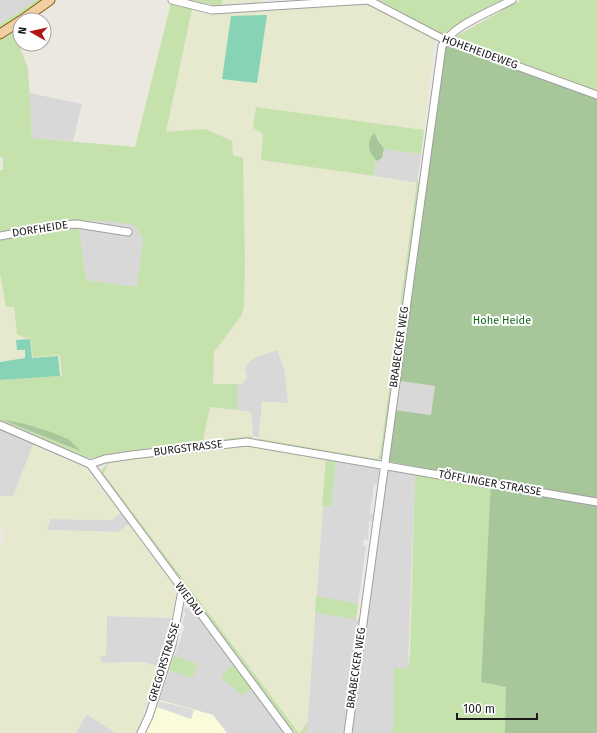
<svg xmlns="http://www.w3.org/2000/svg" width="597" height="733" font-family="'Fira Sans',sans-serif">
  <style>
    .residential { fill: #d9d8d8 }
    .education { fill: #fafbdb }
    .farmland { fill: #e6e9ce }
    .grass { fill: #c5e1ac; fill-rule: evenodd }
    .forest { fill: #a7c69a }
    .pitch { fill: #87d3b6 }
    .parking { fill: #dbdbdb }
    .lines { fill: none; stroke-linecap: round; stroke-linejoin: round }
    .minor-casing { stroke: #9f9f9f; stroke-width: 9 }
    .major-casing { stroke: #825d10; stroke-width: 11 }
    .minor { stroke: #fff; stroke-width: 7 }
    .major { stroke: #f1cfa1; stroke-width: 9 }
    .labels { text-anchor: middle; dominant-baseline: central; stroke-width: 4; stroke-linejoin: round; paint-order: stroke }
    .street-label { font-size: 11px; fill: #1b1b1b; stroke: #fff }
    .park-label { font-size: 11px; fill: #166b1e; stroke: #fff }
  </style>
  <rect width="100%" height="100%" fill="#ebe8e1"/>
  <g class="residential">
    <path d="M0 0H37L0 24Z"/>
    <path d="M29 93 82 104 73 141 32 138Z"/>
    <path d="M384 149 421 154 417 183 374 176 376 160 377 161 384 153Z"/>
    <path d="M82 220 117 221 134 225 143 238 137 287 86 280 79 228Z"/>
    <path d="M277 350 285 371 288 403 262 402 259 437 253 436 251 412 237 410V384H242L245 369 249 362 255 357Z"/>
    <path d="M400 381 435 386 431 415 395 410Z"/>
    <path d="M0 428 34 443 13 496H0Z"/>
    <path d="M336 461 377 467 379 471 377 484H374L370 513H373L372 521H369L368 540 364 539 363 545 366 546 356 619 359 620 344 733H304L307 730 323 506 331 507Z"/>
    <path d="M387 469 415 474 408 669 394 667 393 733H351Z"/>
    <path d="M121 512 130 523 118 532 47 530 50 519 112 520Z"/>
    <path d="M190 606 231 661 284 733H227L213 715 159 700 185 626 182 624 186 613 184 612 185 608Z"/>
    <path d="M107 616 174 618 171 633 159 667 143 662 101 663V656L106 655Z"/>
    <path d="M87 714 115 733H75Z"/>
  </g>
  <path class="education" d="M159 700 213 715 227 733H146Z"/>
  <g class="farmland">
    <path d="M223 0H261L260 5 220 7Z"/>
    <path d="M366 3 433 37 434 41 424 130 256 107 253 128 263 134 261 160 417 183 380 455 378 459 261 439 259 437 262 402 288 403 285 371 277 350 255 357 249 362 245 369 247 377 242 384H213L215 348 228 335 242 314 245 261 243 158 166 132 192 9 215 14Z"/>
    <path d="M0 273 6 307 14 306 17 334 30 338 60 355 62 376 0 380Z"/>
    <path d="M210 407 251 412 252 436 203 441Z"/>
    <path d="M34 443 85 467 121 512 112 520 51 519 47 530 118 532 130 523 171 579 174 586 175 594 174 618 107 616 106 656H101V663L143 662 159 667 137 733H115L87 714 75 733H0V553L5 530H0V496H13Z"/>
    <path d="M254 446 326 459 308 714 303 729 299 733 104 474 107 465 111 462 129 459 230 447Z"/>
  </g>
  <g class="grass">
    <path d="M37 0H42L0 28V24Z"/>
    <path d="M190 0H223L220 7Z"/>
    <path d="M377 0H502L443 34H438Z"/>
    <path d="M521 0H597V92L454 40 455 37Z"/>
    <path d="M171 3 192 9 166 132 206 129 232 141 233 155 243 158 245 261 244 305 242 314 236 323 214 352 213 384H237V410L210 407 203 441 253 436 251 439 89 458 0 422V380L62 376 60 355 33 357 30 338H25L17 334 14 307H6L0 273V238L54 228H79L86 280 137 287 143 238 134 225C85 215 48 223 0 233V170H3V157H0V40L14 32 28 68 32 138 135 147ZM4 420C20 420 72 437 79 451Z"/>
    <path d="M256 107 424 130 421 154 384 149 378 137 371 138C368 147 369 154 376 160L374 176 261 160 263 134 253 128Z"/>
    <path d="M417 181 420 182 382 458 375 461 260 440 258 437 261 439 377 459 380 455Z"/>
    <path d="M239 444 357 464 336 461 331 507 322 506 326 459 254 446 230 447 111 462 107 465 104 474 299 733 303 729 307 721V730L304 733H295L259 688 254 679 102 475V470L109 461Z"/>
    <path d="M415 474 491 487 481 682 507 687 505 733H393L394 667 408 669 410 654Z"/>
    <path d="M316 596 358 604 356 619 315 613Z"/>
    <path d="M174 656 198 664 192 678 169 670Z"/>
    <path d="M235 666 251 688 242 695 221 678 230 667Z"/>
  </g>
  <g class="forest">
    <path d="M446 44 597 97V733H505L506 687 481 682 491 481 387 461 395 410 431 415 435 386 400 381Z"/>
    <path d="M374 133 384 149 382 158 377 161C368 154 366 141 374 133Z"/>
    <path d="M3 420C17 420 57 433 69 440 73 443 77 447 80 451Z"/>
  </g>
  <g class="pitch">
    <path d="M267 15 257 83 222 79 231 16Z"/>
    <path d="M30 339 32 358 58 356 60 376 0 380V362L25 358V350H17L16 340Z"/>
  </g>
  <path class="parking" d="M159 701 194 710 191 719 157 707Z"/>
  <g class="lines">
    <g class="minor-casing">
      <g id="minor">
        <path d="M172 0 212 10 368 0"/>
        <path d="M368 0 445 40 597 95"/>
        <path d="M0 236 59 225 77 224 128 232"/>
        <path d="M0 425 90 464 105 459 132 455 247 442 597 502"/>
        <path d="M90 464 289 733"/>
        <path d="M141 733 149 716 172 645 182 590"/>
        <path d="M348 733 442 46C451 26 492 11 512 0"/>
      </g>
    </g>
    <g class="major-casing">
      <g id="major">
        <path d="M22 20 50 0"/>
        <path d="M0 34 20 21"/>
      </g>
    </g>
    <use href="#minor" class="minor"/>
    <use href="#major" class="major"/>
  </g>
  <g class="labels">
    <g class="street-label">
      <text transform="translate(480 52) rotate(20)">HOHEHEIDEWEG</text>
      <text transform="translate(40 229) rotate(-9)">DORFHEIDE</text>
      <text transform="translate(399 347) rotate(-82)">BRABECKER WEG</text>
      <text transform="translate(188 448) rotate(-7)">BURGSTRASSE</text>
      <text transform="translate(490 483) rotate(10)">TÖFFLINGER STRASSE</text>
      <text transform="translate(189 599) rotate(54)">WIEDAU</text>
      <text transform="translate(164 662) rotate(-73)">GREGORSTRASSE</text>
      <text transform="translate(356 668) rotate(-82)">BRABECKER WEG</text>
    </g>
    <g class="park-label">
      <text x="502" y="320">Hohe Heide</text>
    </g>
  </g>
  <g transform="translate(32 32) rotate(278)"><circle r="19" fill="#ffffff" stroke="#a4a4a4"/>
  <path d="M0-3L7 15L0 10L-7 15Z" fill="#b01715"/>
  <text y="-6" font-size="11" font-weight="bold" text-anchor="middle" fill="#1b1b1b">N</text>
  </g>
  <path d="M457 713v6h80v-6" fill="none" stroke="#1b1b1b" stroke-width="2"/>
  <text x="463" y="713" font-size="12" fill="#1b1b1b" stroke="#ffffff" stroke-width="3" paint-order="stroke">100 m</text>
</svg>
